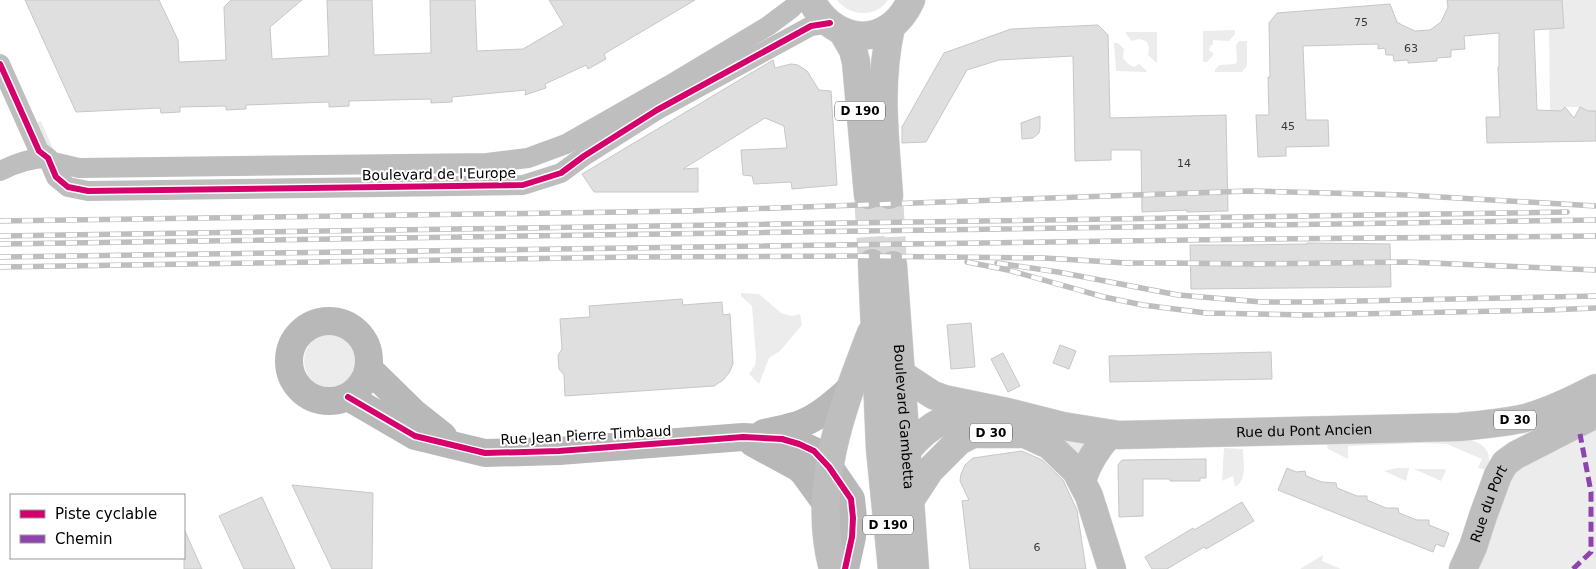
<svg xmlns="http://www.w3.org/2000/svg" width="1596" height="569" font-family="'DejaVu Sans',sans-serif">
  <style>
    .green { fill: #ececec }
    .building { fill: #dfdfdf; stroke: #c7c7c7 }
    .lines { fill: none; stroke-linecap: round; stroke-linejoin: round }
    .primary-tunnel { stroke: #d9d9d9; stroke-width: 28; stroke-dasharray: 28 14; stroke-linecap: butt }
    .primary-casing { stroke: #dbdbdb; stroke-width: 29 }
    .street { stroke: #bebebe; stroke-width: 20 }
    .secondary { stroke: #b8b8b8; stroke-width: 28 }
    .primary { stroke: #bebebe; stroke-width: 28 }
    .rail-casing { stroke: #bebebe; stroke-width: 5.5 }
    .rail { stroke: #fff; stroke-width: 4; stroke-dasharray: 11; stroke-linecap: butt }
    .quiet { stroke: #8e44ad; stroke-width: 5; stroke-dasharray: 10 5; stroke-linecap: butt }
    .cycleway-casing { stroke: #fff; stroke-width: 9 }
    .cycleway { stroke: #d6006c; stroke-width: 6 }
    .labels { text-anchor: middle; dominant-baseline: central; stroke-width: 4; stroke-linejoin: round; paint-order: stroke }
    .number-label { font-size: 11px; fill: #383838 }
    .shield { fill: #fff; stroke: #4c4c4c; stroke-width: 1 }
    .shield-label { font-size: 12px; font-weight: bold; fill: #000 }
    .street-label { font-size: 14px; fill: #000; stroke: #fff }
  </style>
  <rect width="100%" height="100%" fill="#fff"/>
  <g class="green">
    <path d="M837 0H888C879 14 860 17 846 8 843 7 840 3 837 0Z"/>
    <path d="M1562 0H1596V111H1588L1580 107H1565L1561 111 1550 110 1549 29 1564 28Z"/>
    <path d="M1235 30V34L1229 41 1213 40V45H1211L1209 50 1214 54 1207 62H1203V31Z"/>
    <path d="M1126 32H1157V63L1148 55 1149 47 1146 41 1139 39 1132 41 1126 34Z"/>
    <path d="M1239 41H1247V66L1242 72H1215V70L1219 65 1235 64 1237 62 1236 46Z"/>
    <path d="M1114 43H1118L1124 49 1123 58 1128 64 1134 67 1139 64 1147 71 1146 72 1116 71Z"/>
    <path d="M41 121 53 149 48 151 36 123Z"/>
    <path d="M741 293 759 294 781 313 792 316 800 314 802 325 780 351 769 358 759 384 749 374 755 365 756 358 752 306 741 296Z"/>
    <circle cx="332" cy="361" r="28"/>
    <path d="M1596 425V569H1472L1514 467Z"/>
    <path d="M1052 432 1090 440 1081 458Z"/>
    <path d="M1342 436 1464 438C1483 443 1494 450 1487 470L1478 468 1482 459 1447 444 1422 443 1348 446V459L1328 449 1327 444H1342Z"/>
    <path d="M1224 448 1243 449C1243 461 1248 480 1235 487L1233 476 1222 481Z"/>
    <path d="M1397 468H1409L1406 481 1384 471Z"/>
    <path d="M1414 469H1444L1446 470 1441 481Z"/>
    <path d="M1323 555 1322 561 1341 569H1300Z"/>
  </g>
  <g class="building">
    <path d="M25 0H159L178 40 179 62 226 60 224 7 231 0H302L270 27 272 59 329 56 327 0H372L374 55 431 53 430 0H475L477 51 523 49 564 25 549 0H695L604 54 606 59 588 69 586 65 545 84 546 88 525 95 526 90 452 97V102L431 103V99L349 101V106L329 107V102L246 105V109L226 110V106L180 107V112L161 113 160 108 76 112Z"/>
    <path d="M1447 0H1562L1564 28 1534 30 1537 110 1561 111 1565 107 1574 118 1580 107 1588 111H1596V141L1487 143 1486 117H1500L1498 67H1499V33L1464 36 1465 49 1451 50V57L1437 58V61L1408 63V60L1394 61 1393 55H1386L1385 48 1378 49V44L1303 46 1306 120H1328L1329 146 1286 147V156L1258 157 1256 115H1269L1268 77H1270L1269 23 1277 13 1390 4 1397 22 1402 25 1415 31 1430 30 1441 22 1448 7Z"/>
    <path d="M1098 25 1108 35 1110 118 1226 115 1228 211 1187 212V210L1142 212 1141 150H1111V160L1075 161 1073 56 999 60 967 70 926 142 902 143V127L944 53 1011 29Z"/>
    <path d="M773 60 775 68 791 64 798 65 807 71 819 90 831 91 837 185 792 189 791 182 754 184 752 176 743 175 741 150 787 148 784 126 765 118 683 169 698 168V192H594L582 174Z"/>
    <path d="M1040 116V128L1039 133 1033 138 1022 139 1021 123Z"/>
    <path d="M1307 243 1390 244 1391 287 1191 289 1190 245H1244L1307 244Z"/>
    <path d="M682 299 683 305 722 302 723 315 730 314 733 364 729 373 723 380 714 386 565 396 564 375 559 369 558 355 562 349 560 319 590 317 589 306Z"/>
    <path d="M971 323 975 367 951 369 947 325Z"/>
    <path d="M1060 345 1076 351 1069 369 1053 363Z"/>
    <path d="M1271 352 1272 379 1110 382 1109 356Z"/>
    <path d="M1003 353 1020 386 1008 392 991 359Z"/>
    <path d="M1022 451 1042 460 1063 480 1077 510 1086 569H970L962 501 969 500 960 481 961 474 965 465 973 458Z"/>
    <path d="M1206 459V478H1200V481H1170V479H1143V516L1119 517 1118 465 1122 460Z"/>
    <path d="M1287 468 1296 472 1305 471 1306 476 1322 482 1336 483 1337 488 1357 496H1367V500L1386 508H1398L1399 513 1417 520H1429V525L1449 533 1444 547 1436 544 1433 552 1278 490Z"/>
    <path d="M292 485 373 493 372 569H332Z"/>
    <path d="M262 497 295 569H244L219 516Z"/>
    <path d="M1242 502 1254 521 1206 549 1204 547 1167 569H1152L1145 557 1193 528 1194 530Z"/>
    <path d="M184 529 202 569H184Z"/>
  </g>
  <g class="lines">
    <g class="primary-tunnel">
      <path d="M868 195 872 263"/>
      <path d="M889 195 893 265"/>
    </g>
    <g class="primary-casing">
      <g id="primary">
        <path d="M811 0C835 46 889 49 911 0"/>
        <path d="M842 31 853 50 856 62 868 195"/>
        <path d="M889 195C885 137 878 85 891 27"/>
        <path d="M872 263 880 449 892 569"/>
        <path id="s1" d="M893 265 915 569"/>
        <path id="s2" d="M901 374 933 395 944 399 1007 412 1063 426 1119 435 1459 427C1480 425 1500 423 1521 419 1547 413 1573 400 1596 388"/>
        <path d="M899 461C921 430 942 414 981 413"/>
        <path d="M1082 480C1088 462 1096 449 1109 435"/>
        <path d="M911 499 930 470 959 441 973 434H1025L1049 445 1076 471 1089 496 1112 569"/>
        <path d="M833 569C811 488 842 408 871 333"/>
        <path id="s3" d="M1463 569 1473 547 1483 516 1498 475 1505 463 1516 455 1596 414"/>
      </g>
    </g>
    <g class="street">
      <path d="M0 64 39 151 48 158 56 177 68 187 88 191 523 185 561 173 584 156 657 110 811 26 830 23"/>
      <path d="M49 161 79 168 487 163 528 158 566 144 668 86 768 26 792 8 799 0"/>
      <path d="M0 171C16 163 30 158 48 158"/>
    </g>
    <g class="secondary">
      <circle cx="329" cy="361" r="40"/>
      <path d="M369 369 414 413 443 436"/>
      <path d="M348 397 415 436 485 453 559 451 743 437 782 439 799 444 814 451 829 467 851 499 853 518 852 537 845 569"/>
      <path d="M764 433C777 430 791 428 803 423 820 416 834 403 848 391"/>
      <path d="M753 443 799 468 804 473 825 502"/>
    </g>
    <use href="#primary" class="primary"/>
    <g class="rail-casing">
      <g id="rail">
        <path d="M0 221 689 211 1249 191 1406 195 1596 206"/>
        <path d="M0 236 1567 212"/>
        <path d="M0 244 1596 220"/>
        <path d="M0 257 1260 239 1596 236"/>
        <path d="M967 262 1008 270 1104 297 1143 305 1206 313 1307 315 1549 310 1596 308"/>
        <path d="M997 263 1058 272 1178 295 1262 302H1311L1596 296"/>
        <path d="M0 267 633 257 855 256 1044 258 1127 263H1168L1259 264 1407 262 1596 270"/>
      </g>
    </g>
    <use href="#rail" class="rail"/>
    <path class="quiet" d="M1573 569 1591 552V492L1580 434"/>
    <g class="cycleway-casing">
      <g id="cycleway">
        <path d="M0 64 39 151 48 158 56 177 68 187 88 191 523 185 561 173 584 156 657 110 811 26 830 23"/>
        <path d="M348 397 415 436 485 453 559 451 743 437 782 439 799 444 814 451 829 467 851 499 853 518 852 537 845 569"/>
      </g>
    </g>
    <use href="#cycleway" class="cycleway"/>
  </g>
  <g class="labels">
    <g class="number-label">
      <text x="1361" y="22">75</text>
      <text x="1411" y="48">63</text>
      <text x="1288" y="126">45</text>
      <text x="1184" y="163">14</text>
      <text x="1037" y="547">6</text>
    </g>
    <g class="shield">
      <rect x="835" y="101.5" width="50" height="19" rx="4"/>
      <rect x="1494" y="410.5" width="42" height="19" rx="4"/>
      <rect x="970" y="423.5" width="42" height="19" rx="4"/>
      <rect x="863" y="515.5" width="50" height="19" rx="4"/>
    </g>
    <g class="shield-label">
      <text x="860" y="111">D 190</text>
      <text x="1515" y="420">D 30</text>
      <text x="991" y="433">D 30</text>
      <text x="888" y="525">D 190</text>
    </g>
    <g class="street-label">
      <text transform="translate(439 174) rotate(-1)">Boulevard de l'Europe</text>
      <text stroke="none"><textPath href="#s1" startOffset="152">Boulevard Gambetta</textPath></text>
      <text stroke="none"><textPath href="#s2" startOffset="414">Rue du Pont Ancien</textPath></text>
      <text transform="translate(586 435) rotate(-3)">Rue Jean Pierre Timbaud</text>
      <text stroke="none"><textPath href="#s3" startOffset="70">Rue du Port</textPath></text>
    </g>
  </g>
  <rect x="10" y="494" width="175" height="65" fill="#ffffff" stroke="#999999"/>
  <rect x="20" y="510" width="25" height="8" fill="#d6006c" stroke="#999999"/>
  <text x="55" y="519" font-size="15" fill="#000000">Piste cyclable</text>
  <rect x="20" y="535" width="25" height="8" fill="#8e44ad" stroke="#999999"/>
  <text x="55" y="544" font-size="15" fill="#000000">Chemin</text>
</svg>
